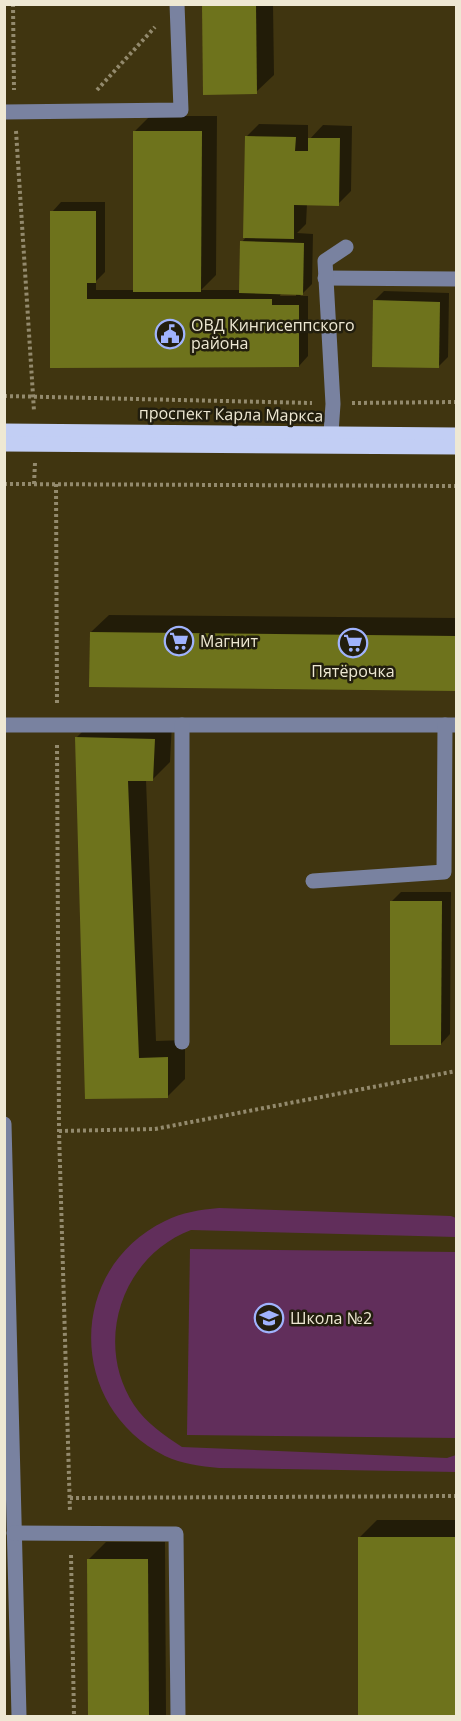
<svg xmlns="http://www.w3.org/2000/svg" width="461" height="1721" font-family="'Open Sans',sans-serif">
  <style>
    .green { fill: #612e5b }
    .shadow { fill: #0007; fill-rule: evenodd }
    .building { fill: #6e731c }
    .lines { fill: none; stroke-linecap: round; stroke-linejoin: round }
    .path { stroke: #938a6d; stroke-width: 4; stroke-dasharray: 3 3; stroke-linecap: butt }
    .minor { stroke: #7982a0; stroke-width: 15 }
    .major { stroke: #c2cef4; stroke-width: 15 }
    .labels { text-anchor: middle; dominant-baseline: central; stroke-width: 5; stroke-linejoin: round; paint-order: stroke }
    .poi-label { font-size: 16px; fill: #eee8d3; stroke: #221e0e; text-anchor: start }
    .street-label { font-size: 16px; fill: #eee8d3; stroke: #221e0e }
  </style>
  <rect width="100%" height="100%" fill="#403510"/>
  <g class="green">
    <path d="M219 1208 451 1216 456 1218V1237L191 1230C122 1256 93 1343 134 1405 146 1423 164 1435 182 1447L447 1458 456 1455V1472L219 1468C200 1466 182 1464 165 1456 67 1407 66 1269 165 1221 182 1212 200 1210 219 1208Z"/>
    <path d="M190 1249 456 1252V1438L187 1435Z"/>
  </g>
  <g class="shadow">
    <path d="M203 4H273L274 75 256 92Z"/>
    <path d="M150 116H217L216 275 201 290H240L242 242 247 236 246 137 259 124 308 125V141L323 125 352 126 351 191 338 204H307L306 224 297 233 313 234 312 284 300 296H308V356L299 366H52V212L61 202H105V272L96 281V290H134L135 131ZM281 293H296V296H280Z"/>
    <path d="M384 291 449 293 448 357 438 367 374 301Z"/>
    <path d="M109 615 456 618V690L90 686 91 632Z"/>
    <path d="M94 720 172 722 170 762 152 780H146L156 1041 185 1040V1079L167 1097 87 1098 76 738Z"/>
    <path d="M401 892H451L450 1034 441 1044 392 901Z"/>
    <path d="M377 1520H456V1716H359V1538Z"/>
    <path d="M106 1542H165L166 1716H89L88 1560Z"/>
  </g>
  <g class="building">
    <path d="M202 4H256L257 94 203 95Z"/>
    <path d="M133 131H202L201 292H133Z"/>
    <path d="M245 136 296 137 295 151H308V138H340L339 206 294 205V239L243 238Z"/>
    <path d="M50 211H96V283H87V299H272V305H299V367L50 368Z"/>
    <path d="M240 241 304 243 303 295 239 293Z"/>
    <path d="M373 300 440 302 439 368 372 367Z"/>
    <path d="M90 632 456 636V691L89 687Z"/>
    <path d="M75 737 155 739 153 781H128L139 1058 168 1057V1098L85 1099Z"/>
    <path d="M390 901H442L441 1045H390Z"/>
    <rect x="358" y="1537" width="98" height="179"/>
    <path d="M87 1559H148L149 1716H88Z"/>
  </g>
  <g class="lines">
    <g class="path">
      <path d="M13 4 14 90"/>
      <path d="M97 90 155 27"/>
      <path d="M16 131 34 411"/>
      <path d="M4 396 312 403"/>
      <path d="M352 403 456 402"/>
      <path d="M4 484 456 486"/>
      <path d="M34 484 35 463"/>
      <path d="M56 484 57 705"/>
      <path d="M57 745 59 1131 70 1512"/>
      <path d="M59 1131 155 1129 456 1071"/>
      <path d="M70 1498 456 1496"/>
      <path d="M71 1555 74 1716"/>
    </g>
    <g class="minor">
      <path d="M4 112 181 110 177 4"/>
      <path d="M325 278 456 279"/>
      <path d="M331 433 333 404 325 261 346 247"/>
      <path d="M4 725H456"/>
      <path d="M313 881 444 872 445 725"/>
      <path d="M182 1042V725"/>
      <path d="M4 1124 19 1716"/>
      <path d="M14 1533 176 1534 178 1716"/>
    </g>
    <g class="major">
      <path d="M4 431 456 435"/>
      <path d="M4 444 456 447"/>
    </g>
  </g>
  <defs>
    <g id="civic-ring" transform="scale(1.5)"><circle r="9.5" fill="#221e0e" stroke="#a0b3fd" stroke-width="1.5"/><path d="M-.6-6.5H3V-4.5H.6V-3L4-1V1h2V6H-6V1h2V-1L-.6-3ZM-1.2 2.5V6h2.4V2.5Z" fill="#a0b3fd"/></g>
    <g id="supermarket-ring" transform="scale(1.5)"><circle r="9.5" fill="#221e0e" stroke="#a0b3fd" stroke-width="1.5"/><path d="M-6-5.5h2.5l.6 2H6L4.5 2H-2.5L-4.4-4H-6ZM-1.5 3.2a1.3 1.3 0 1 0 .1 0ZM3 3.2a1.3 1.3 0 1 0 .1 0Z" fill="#a0b3fd"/></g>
    <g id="school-ring" transform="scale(1.5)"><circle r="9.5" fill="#221e0e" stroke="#a0b3fd" stroke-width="1.5"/><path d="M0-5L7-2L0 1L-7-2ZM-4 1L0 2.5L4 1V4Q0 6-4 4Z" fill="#a0b3fd"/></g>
  </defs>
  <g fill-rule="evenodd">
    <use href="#civic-ring" x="170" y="334"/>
    <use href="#supermarket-ring" x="179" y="641"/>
    <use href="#supermarket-ring" x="353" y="643"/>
    <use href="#school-ring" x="269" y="1318"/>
  </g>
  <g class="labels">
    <g class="poi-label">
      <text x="191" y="325">ОВД Кингисеппского<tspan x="191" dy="18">района</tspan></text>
      <text x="200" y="641">Магнит</text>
      <text x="353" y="671" text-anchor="middle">Пятёрочка</text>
      <text x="290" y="1318">Школа №2</text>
    </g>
    <g class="street-label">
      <text transform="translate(231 414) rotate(1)">проспект Карла Маркса</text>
    </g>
  </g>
  <rect width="461" height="1721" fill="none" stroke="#eee8d3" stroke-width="12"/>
</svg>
